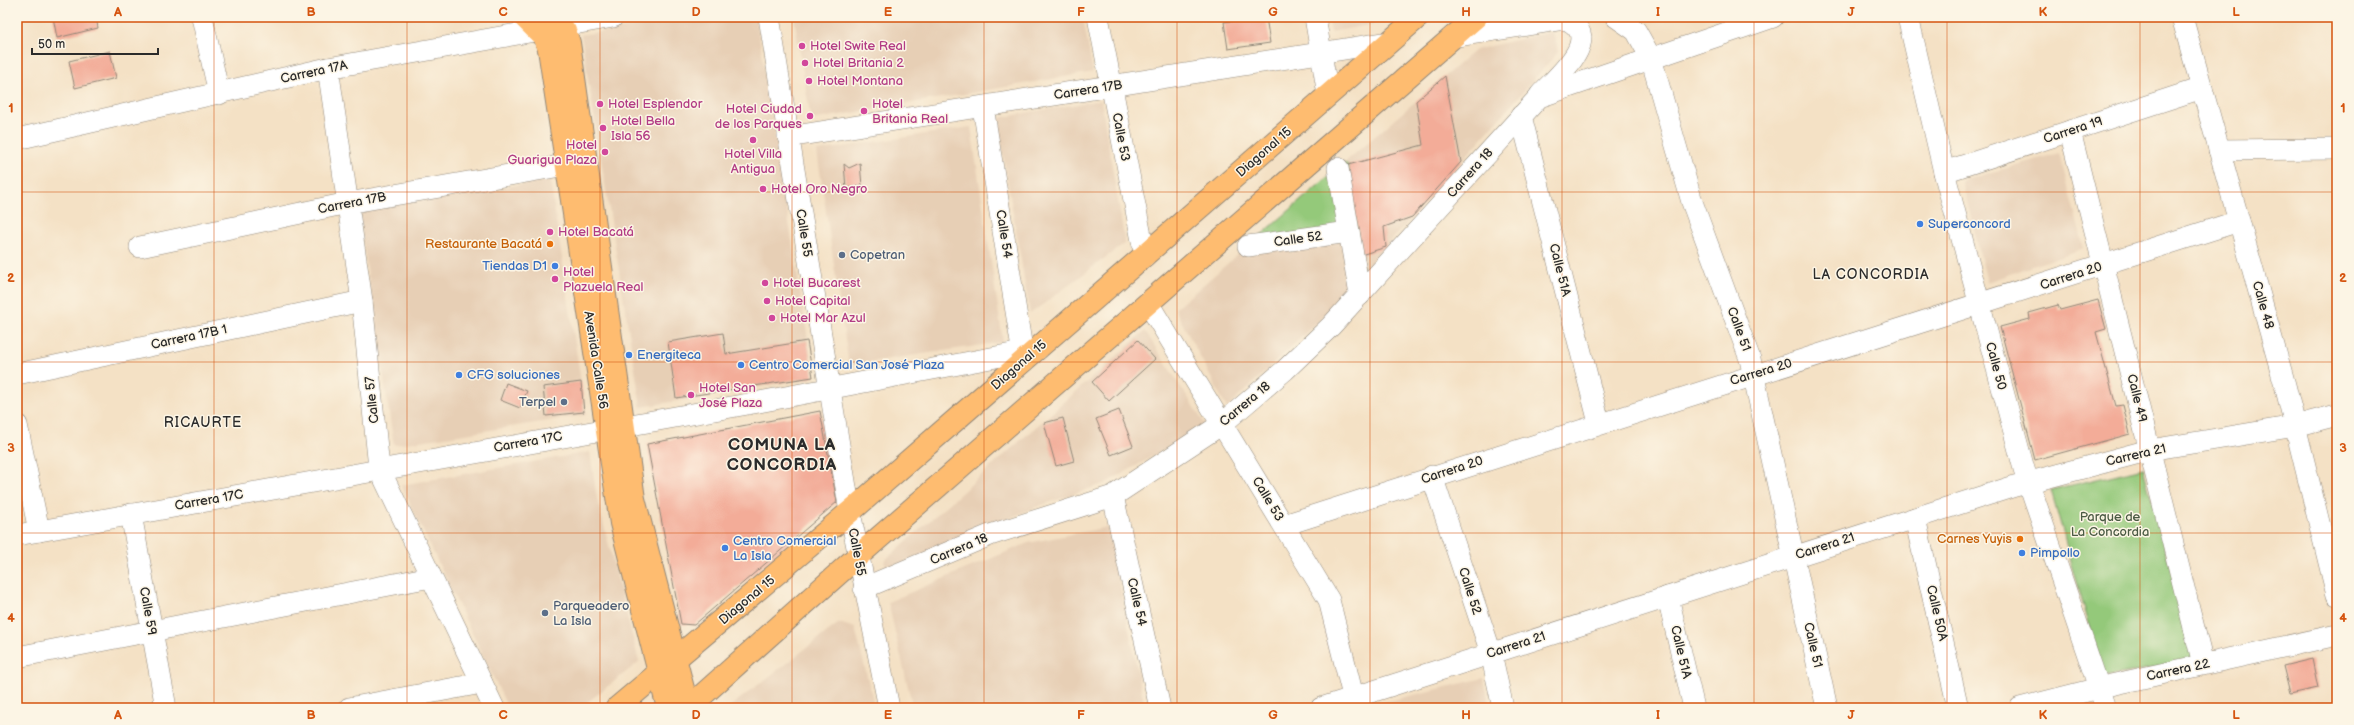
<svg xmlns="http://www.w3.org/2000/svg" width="2354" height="725" font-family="'Balsamiq Sans',sans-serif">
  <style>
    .built { fill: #e7cfb5 }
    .green { fill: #94c97a; stroke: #607a52 }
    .building { fill: #f3ac98 }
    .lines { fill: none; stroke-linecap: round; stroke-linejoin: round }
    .minor-casing { stroke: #908678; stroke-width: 22 }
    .major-casing { stroke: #908678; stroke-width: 24 }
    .minor { stroke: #fff; stroke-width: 21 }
    .major { stroke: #febc70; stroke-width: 22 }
    .grid { fill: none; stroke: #d5540f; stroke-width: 1; stroke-opacity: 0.55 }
    .hotel-dot { fill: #d1479c; stroke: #fcf5e5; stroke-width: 1.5 }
    .shop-dot { fill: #3f7fe0; stroke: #fcf5e5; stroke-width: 1.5 }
    .food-dot { fill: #e8710a; stroke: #fcf5e5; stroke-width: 1.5 }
    .service-dot { fill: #5c6f8a; stroke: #fcf5e5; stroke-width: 1.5 }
    .labels { text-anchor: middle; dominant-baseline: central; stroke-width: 3; stroke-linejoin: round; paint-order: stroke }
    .hotel-label { font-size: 13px; fill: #b23c85; stroke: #fcf5e5; text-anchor: start }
    .street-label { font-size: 13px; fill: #2b2b2b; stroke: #fcf5e5 }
    .shop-label { font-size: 13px; fill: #366cbe; stroke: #fcf5e5; text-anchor: start }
    .food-label { font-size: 13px; fill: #c56008; stroke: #fcf5e5; text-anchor: end }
    .service-label { font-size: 13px; fill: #4e5e75; stroke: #fcf5e5; text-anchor: start }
    .park-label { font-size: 13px; fill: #4a5a43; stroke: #fcf5e5 }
    .neighbourhood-label { font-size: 14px; letter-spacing: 1px; fill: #2b2b2b; stroke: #fcf5e5 }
    .district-label { font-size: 17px; font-weight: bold; letter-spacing: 1px; fill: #2b2b2b; stroke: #fcf5e5 }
    .neatline { fill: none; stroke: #d5540f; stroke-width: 1.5 }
    .grid-label { font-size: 13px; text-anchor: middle; font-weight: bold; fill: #d5540f }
  </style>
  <rect width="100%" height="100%" fill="#fcf5e5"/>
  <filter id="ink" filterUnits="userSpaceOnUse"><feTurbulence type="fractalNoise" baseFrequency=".025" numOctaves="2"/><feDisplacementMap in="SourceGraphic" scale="8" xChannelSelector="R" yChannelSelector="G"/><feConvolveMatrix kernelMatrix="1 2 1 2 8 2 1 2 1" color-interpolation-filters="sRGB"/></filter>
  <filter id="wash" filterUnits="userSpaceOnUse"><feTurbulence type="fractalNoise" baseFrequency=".012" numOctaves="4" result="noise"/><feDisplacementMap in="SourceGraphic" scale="16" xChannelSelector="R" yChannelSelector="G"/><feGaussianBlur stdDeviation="0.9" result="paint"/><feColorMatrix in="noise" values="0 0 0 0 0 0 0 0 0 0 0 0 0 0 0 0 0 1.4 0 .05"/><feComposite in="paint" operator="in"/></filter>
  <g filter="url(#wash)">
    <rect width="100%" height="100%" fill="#f4e1c5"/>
    <g class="built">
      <path d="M690 17H756L814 378 641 407 581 35Z"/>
      <path d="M794 17H1083L1093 72 811 120Z"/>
      <path d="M1328 17H1382L1374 24 1331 32Z"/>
      <path d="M1552 31 1559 51 1330 310 1227 408 1175 309 1475 50Z"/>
      <path d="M1101 100 1125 243 1030 314 997 118Z"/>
      <path d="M971 127 1003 342 849 365 817 151Z"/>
      <path d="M2059 153 2084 248 1987 282 1962 181Z"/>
      <path d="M550 180 586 415 394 445 358 210Z"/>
      <path d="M1145 331 1206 426 1106 483 1033 508 888 570 884 561Z"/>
      <path d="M590 452 597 499 639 662 580 708H508L401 485Z"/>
      <path d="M1108 527 1145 708H913L888 602 1028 543Z"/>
      <path d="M839 623 855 628 875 708H728Z"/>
      <path d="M1484 678 1490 708H1373L1372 705Z"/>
    </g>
    <g class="green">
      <path d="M1345 162 1348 165 1363 273 1342 239 1244 250Z"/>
      <path d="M2143 468 2196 660 2104 677 2051 490Z"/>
    </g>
    <g id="blocks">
      <g class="building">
        <path d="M53 17H96L98 28 57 38Z"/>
        <path d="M1257 17H1266L1270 43 1228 49 1224 22Z"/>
        <path d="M110 51 116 78 75 88 69 61Z"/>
        <path d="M1445 76 1461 162 1412 217 1384 227 1386 247 1361 255 1348 165 1423 145 1416 101Z"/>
        <path d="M860 163 862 186 846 188 844 164 849 168Z"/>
        <path d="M2098 300 2106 329 2096 332 2116 406 2123 405 2130 434 2035 460 2000 327 2030 319 2029 313 2058 305 2060 310Z"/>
        <path d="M723 333 726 354 807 341 813 377 676 398 668 342Z"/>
        <path d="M1138 340 1155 359 1109 401 1092 382Z"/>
        <path d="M581 382 584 412 546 416 543 387Z"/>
        <path d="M506 383 527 391 520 408 500 400Z"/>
        <path d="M1119 410 1133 446 1111 455 1096 419Z"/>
        <path d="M820 411 837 502 694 625 681 624 647 444Z"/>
        <path d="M1063 418 1074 461 1056 466 1044 423Z"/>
        <path d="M2312 659 2318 688 2290 694 2283 666Z"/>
      </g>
    </g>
  </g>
  <g filter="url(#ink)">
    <use href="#blocks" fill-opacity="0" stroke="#908678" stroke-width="1"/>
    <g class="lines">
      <g class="minor-casing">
        <g id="minor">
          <path d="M202 17 219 94"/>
          <path d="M769 17 850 512 889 708"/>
          <path d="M1098 17 1145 256"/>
          <path d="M1315 17 1328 95"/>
          <path d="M1616 17 1636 31 1651 58 1692 202 1750 359 1827 708"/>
          <path d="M1908 17 1944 172 2024 469 2106 708"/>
          <path d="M2182 17 2285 385 2337 595"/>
          <path d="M1452 37 1577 17"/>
          <path d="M328 68 362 301 379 468 494 708"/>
          <path d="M1540 95C1557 76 1606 37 1565 19"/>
          <path d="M983 107 1024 361"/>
          <path d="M1521 116 1599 423"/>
          <path d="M2070 131 2203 664"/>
          <path d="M788 137 1389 42"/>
          <path d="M17 139 328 68 613 17"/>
          <path d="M2219 150 2337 149"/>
          <path d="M1338 168 1360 295"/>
          <path d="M1944 172 2202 88"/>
          <path d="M1248 246 1349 232"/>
          <path d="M140 247 348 203 566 165"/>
          <path d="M1148 303 1329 600 1356 708"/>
          <path d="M17 374 362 301"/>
          <path d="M17 425 39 531"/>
          <path d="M1432 476 1491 653 1503 708"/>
          <path d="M1113 496 1160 708"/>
          <path d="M131 514 166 708"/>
          <path d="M1915 518 1958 708"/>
          <path d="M1284 525 2239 221"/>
          <path d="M17 535 759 402 1038 349"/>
          <path d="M864 588 990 535 1113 496 1222 424 1285 370 1331 326 1539 97 1773 17"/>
          <path d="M1668 597 1694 708"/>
          <path d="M17 657 431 577"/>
          <path d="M349 708 482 683"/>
          <path d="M1321 708 2015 486 2150 450 2295 426 2337 415"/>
          <path d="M2020 708 2111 685 2337 635"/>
        </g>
      </g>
      <g class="major-casing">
        <g id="major">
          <path d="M524 17 545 38 549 49 621 523 668 708"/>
          <path d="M554 17 565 31 569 43 634 499 688 708"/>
          <path d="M617 708 858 505 1418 17"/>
          <path d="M688 708 858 556 1476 17"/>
        </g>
      </g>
      <use href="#minor" class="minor"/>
      <use href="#major" class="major"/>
    </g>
  </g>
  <path class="grid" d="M214 17V708M407 17V708M600 17V708M792 17V708M984 17V708M1177 17V708M1370 17V708M1562 17V708M1754 17V708M1947 17V708M2140 17V708M17 192H2337M17 362H2337M17 533H2337"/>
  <g class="hotel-dot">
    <circle cx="802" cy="46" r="4"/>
    <circle cx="805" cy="63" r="4"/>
    <circle cx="809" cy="81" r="4"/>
    <circle cx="600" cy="104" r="4"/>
    <circle cx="864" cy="111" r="4"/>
    <circle cx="810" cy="116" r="4"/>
    <circle cx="603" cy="128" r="4"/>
    <circle cx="753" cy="140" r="4"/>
    <circle cx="605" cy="152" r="4"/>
    <circle cx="763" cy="189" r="4"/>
    <circle cx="550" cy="232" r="4"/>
    <circle cx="555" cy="279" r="4"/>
    <circle cx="765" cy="283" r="4"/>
    <circle cx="767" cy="301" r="4"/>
    <circle cx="772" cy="318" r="4"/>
    <circle cx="691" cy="395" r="4"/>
  </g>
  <g class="shop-dot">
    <circle cx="1920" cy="224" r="4"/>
    <circle cx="555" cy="266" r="4"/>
    <circle cx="629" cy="355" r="4"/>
    <circle cx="741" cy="365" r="4"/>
    <circle cx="459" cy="375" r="4"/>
    <circle cx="725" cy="548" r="4"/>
    <circle cx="2022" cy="553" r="4"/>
  </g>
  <g class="food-dot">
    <circle cx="550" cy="244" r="4"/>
    <circle cx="2020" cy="539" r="4"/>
  </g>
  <g class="service-dot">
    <circle cx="842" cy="255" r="4"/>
    <circle cx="564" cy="402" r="4"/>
    <circle cx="545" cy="613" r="4"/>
  </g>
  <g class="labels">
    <g class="hotel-label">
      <text x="810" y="46">Hotel Swite Real</text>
      <text x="813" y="63">Hotel Britania 2</text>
      <text x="817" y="81">Hotel Montana</text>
      <text x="608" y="104">Hotel Esplendor</text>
      <text x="872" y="104">Hotel<tspan x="872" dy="15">Britania Real</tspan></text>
      <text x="802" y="109" text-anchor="end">Hotel Ciudad<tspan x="802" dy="15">de los Parques</tspan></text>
      <text x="611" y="121">Hotel Bella<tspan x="611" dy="15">Isla 56</tspan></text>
      <text x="597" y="145" text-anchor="end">Hotel<tspan x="597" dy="15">Guarigua Plaza</tspan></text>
      <text x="753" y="154" text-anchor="middle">Hotel Villa<tspan x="753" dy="15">Antigua</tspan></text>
      <text x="771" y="189">Hotel Oro Negro</text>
      <text x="558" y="232">Hotel Bacatá</text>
      <text x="563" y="272">Hotel<tspan x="563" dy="15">Plazuela Real</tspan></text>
      <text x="773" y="283">Hotel Bucarest</text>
      <text x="775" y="301">Hotel Capital</text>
      <text x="780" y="318">Hotel Mar Azul</text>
      <text x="699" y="388">Hotel San<tspan x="699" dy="15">José Plaza</tspan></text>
    </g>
    <g class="street-label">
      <text transform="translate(314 72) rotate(-12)">Carrera 17A</text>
      <text transform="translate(1088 90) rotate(-9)">Carrera 17B</text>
      <text transform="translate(2073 130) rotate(-18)">Carrera 19</text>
      <text transform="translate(1121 137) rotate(79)">Calle 53</text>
      <text transform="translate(1264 152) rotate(-41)">Diagonal 15</text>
      <text transform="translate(1470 173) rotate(-48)">Carrera 18</text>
      <text transform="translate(352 203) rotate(-11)">Carrera 17B</text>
      <text transform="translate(804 233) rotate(81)">Calle 55</text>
      <text transform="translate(1004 234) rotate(81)">Calle 54</text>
      <text transform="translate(1298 239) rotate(-8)">Calle 52</text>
      <text transform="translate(1560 270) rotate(76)">Calle 51A</text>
      <text transform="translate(2071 276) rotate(-18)">Carrera 20</text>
      <text transform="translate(2263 305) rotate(74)">Calle 48</text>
      <text transform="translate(1739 329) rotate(70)">Calle 51</text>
      <text transform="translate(189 337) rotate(-12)">Carrera 17B 1</text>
      <text transform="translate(596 360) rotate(81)">Avenida Calle 56</text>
      <text transform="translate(1019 365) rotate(-41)">Diagonal 15</text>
      <text transform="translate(1996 366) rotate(75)">Calle 50</text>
      <text transform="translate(1761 372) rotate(-17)">Carrera 20</text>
      <text transform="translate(2137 398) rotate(76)">Calle 49</text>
      <text transform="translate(372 400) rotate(-96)">Calle 57</text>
      <text transform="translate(1245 404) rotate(-40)">Carrera 18</text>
      <text transform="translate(528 442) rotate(-10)">Carrera 17C</text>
      <text transform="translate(2136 455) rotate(-13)">Carrera 21</text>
      <text transform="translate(1452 470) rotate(-18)">Carrera 20</text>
      <text transform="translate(1268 499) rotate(59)">Calle 53</text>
      <text transform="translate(209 500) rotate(-10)">Carrera 17C</text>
      <text transform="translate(1825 546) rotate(-18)">Carrera 21</text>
      <text transform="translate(959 549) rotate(-23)">Carrera 18</text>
      <text transform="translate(857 552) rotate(79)">Calle 55</text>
      <text transform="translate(1470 591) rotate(72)">Calle 52</text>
      <text transform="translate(747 600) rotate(-40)">Diagonal 15</text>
      <text transform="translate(1137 602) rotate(77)">Calle 54</text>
      <text transform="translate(148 611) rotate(80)">Calle 59</text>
      <text transform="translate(1937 613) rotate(77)">Calle 50A</text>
      <text transform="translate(1516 645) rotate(-18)">Carrera 21</text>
      <text transform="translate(1813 645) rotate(77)">Calle 51</text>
      <text transform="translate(1681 652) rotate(77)">Calle 51A</text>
      <text transform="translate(2178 670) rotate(-12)">Carrera 22</text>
    </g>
    <g class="shop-label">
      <text x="1928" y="224">Superconcord</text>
      <text x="547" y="266" text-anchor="end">Tiendas D1</text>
      <text x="637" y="355">Energiteca</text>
      <text x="749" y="365">Centro Comercial San José Plaza</text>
      <text x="467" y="375">CFG soluciones</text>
      <text x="733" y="541">Centro Comercial<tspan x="733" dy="15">La Isla</tspan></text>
      <text x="2030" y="553">Pimpollo</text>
    </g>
    <g class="food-label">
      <text x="542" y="244">Restaurante Bacatá</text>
      <text x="2012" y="539">Carnes Yuyis</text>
    </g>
    <g class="service-label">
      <text x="850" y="255">Copetran</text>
      <text x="556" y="402" text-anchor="end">Terpel</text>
      <text x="553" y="606">Parqueadero<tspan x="553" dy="15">La Isla</tspan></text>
    </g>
    <g class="park-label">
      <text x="2110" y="517">Parque de<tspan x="2110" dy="15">La Concordia</tspan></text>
    </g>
    <g class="neighbourhood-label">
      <text x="1871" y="274">LA CONCORDIA</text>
      <text x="203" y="422">RICAURTE</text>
    </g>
    <g class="district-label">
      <text x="782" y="445">COMUNA LA<tspan x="782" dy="20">CONCORDIA</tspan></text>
    </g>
  </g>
  <rect width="2354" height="725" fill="none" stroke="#fcf5e5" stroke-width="44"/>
  <path d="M32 48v6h126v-6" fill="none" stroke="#2b2b2b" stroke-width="2"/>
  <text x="38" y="48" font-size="12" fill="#2b2b2b" stroke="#fcf5e5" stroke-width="3" paint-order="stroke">50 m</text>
  <rect x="22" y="22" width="2310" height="681" class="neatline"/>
  <g class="grid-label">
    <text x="118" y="16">A</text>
    <text x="311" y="16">B</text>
    <text x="503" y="16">C</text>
    <text x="696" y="16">D</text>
    <text x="888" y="16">E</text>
    <text x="1081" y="16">F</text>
    <text x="1273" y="16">G</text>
    <text x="1466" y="16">H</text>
    <text x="1658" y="16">I</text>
    <text x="1851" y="16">J</text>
    <text x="2043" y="16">K</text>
    <text x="2236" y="16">L</text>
    <text x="11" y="112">1</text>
    <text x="2343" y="112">1</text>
    <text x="11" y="282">2</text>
    <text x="2343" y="282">2</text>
    <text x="11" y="452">3</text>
    <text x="2343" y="452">3</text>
    <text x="11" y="622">4</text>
    <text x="2343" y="622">4</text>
    <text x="118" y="719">A</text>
    <text x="311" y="719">B</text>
    <text x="503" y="719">C</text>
    <text x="696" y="719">D</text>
    <text x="888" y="719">E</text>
    <text x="1081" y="719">F</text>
    <text x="1273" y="719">G</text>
    <text x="1466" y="719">H</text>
    <text x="1658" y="719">I</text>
    <text x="1851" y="719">J</text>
    <text x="2043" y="719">K</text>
    <text x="2236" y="719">L</text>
  </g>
</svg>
